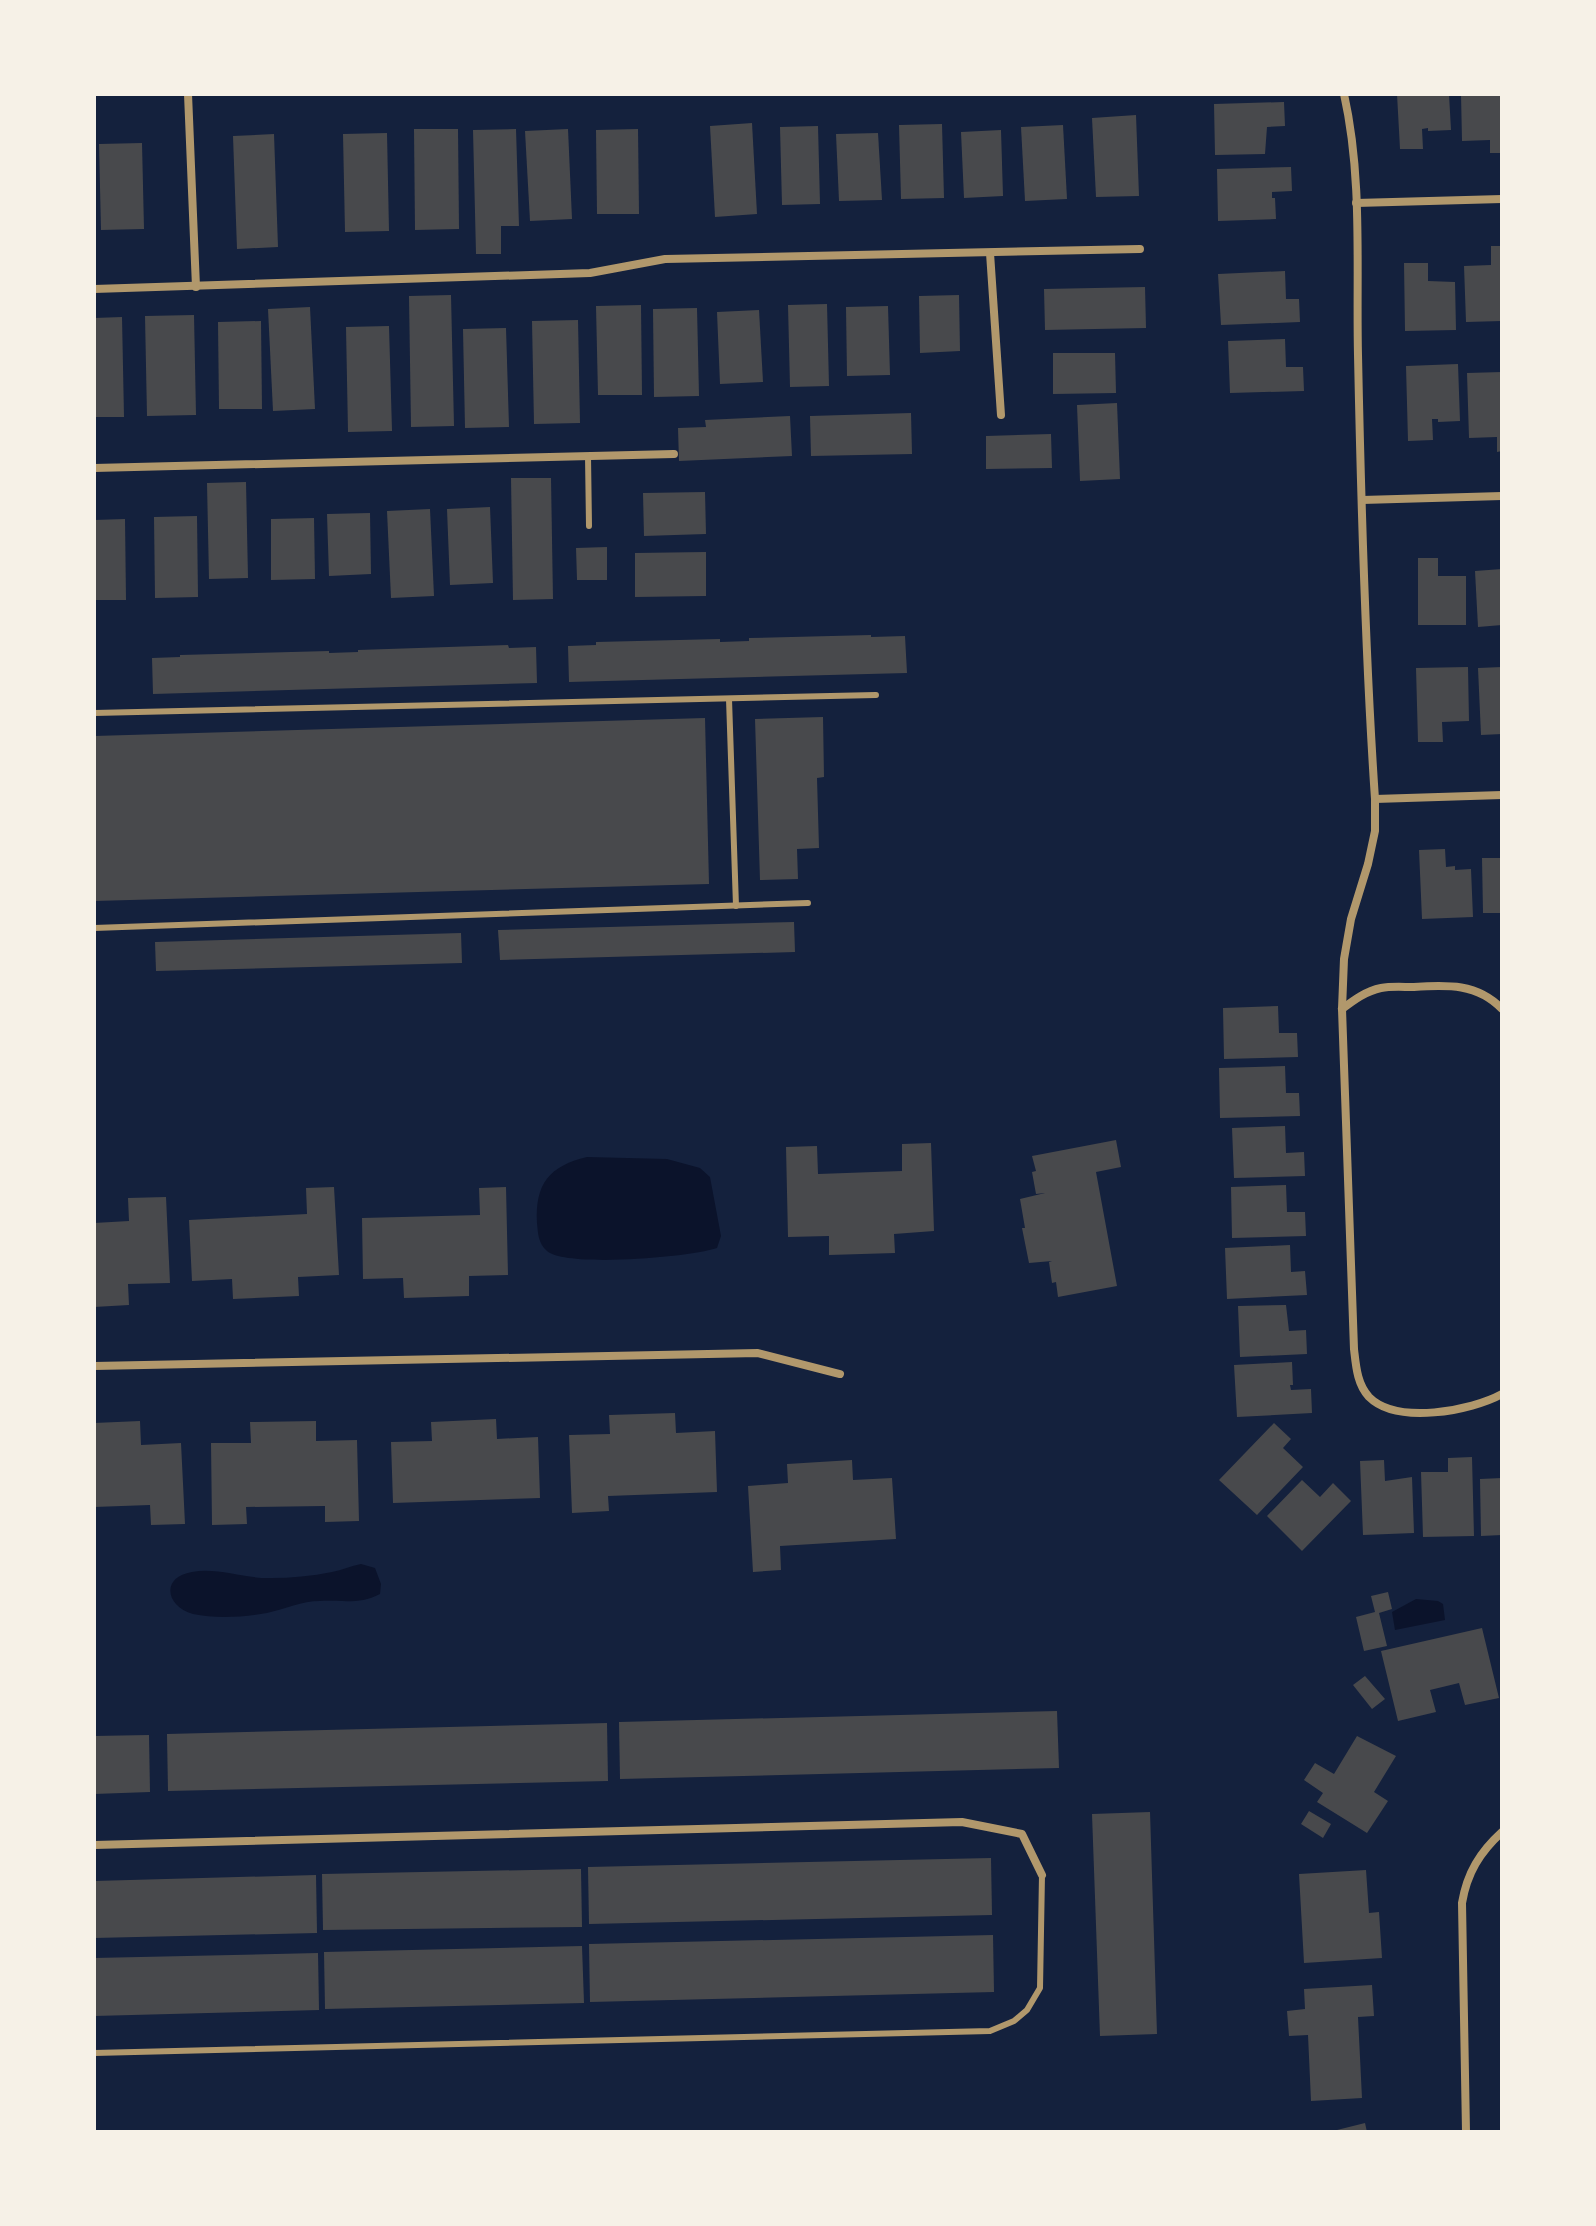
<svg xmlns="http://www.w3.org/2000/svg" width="1596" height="2226" font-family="Figtree,sans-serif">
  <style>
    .water { fill: #0b132b }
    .building { fill: #48494c }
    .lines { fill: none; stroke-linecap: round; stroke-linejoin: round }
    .service { stroke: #b1986c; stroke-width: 6 }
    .minor { stroke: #b1986c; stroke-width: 8 }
  </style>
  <rect width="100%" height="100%" fill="#14213d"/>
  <g class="water">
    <path d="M587 1157 667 1159 700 1168 710 1177 721 1236 717 1248C691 1257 567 1268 547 1251 538 1243 538 1233 537 1223 535 1184 549 1166 587 1157Z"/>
    <path d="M361 1564 375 1568 381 1584 380 1594C359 1605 343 1600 320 1601 302 1601 285 1609 267 1613 244 1617 216 1619 193 1614 165 1606 161 1577 192 1572 217 1567 245 1579 271 1578 291 1578 312 1576 332 1572 342 1570 351 1566 361 1564Z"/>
    <path d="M1416 1599 1438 1601 1443 1604 1445 1620 1395 1630 1392 1612Z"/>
  </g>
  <g class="building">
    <path d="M1397 94H1449L1451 130 1428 131V128L1422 129 1423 149H1400Z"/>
    <path d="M1461 94H1502V153H1490V140L1462 141Z"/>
    <path d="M1284 102 1285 126 1267 127 1265 154 1215 155 1214 104Z"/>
    <path d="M1136 115 1139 196 1096 197 1092 118Z"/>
    <path d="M752 123 757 214 715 217 710 126Z"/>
    <path d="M942 124 944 198 901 199 899 125Z"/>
    <path d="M1063 125 1067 199 1025 201 1021 127Z"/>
    <path d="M818 126 820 204 782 205 780 127Z"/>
    <path d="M414 129H458L459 229 415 230Z"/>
    <path d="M516 129 519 226H501V254H476L473 130Z"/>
    <path d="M568 129 572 219 530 221 525 131Z"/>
    <path d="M638 129 639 214H597L596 130Z"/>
    <path d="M1001 130 1003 196 964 198 961 132Z"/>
    <path d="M387 133 389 231 345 232 343 134Z"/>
    <path d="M878 133 882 200 839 201 836 134Z"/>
    <path d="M274 134 278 247 237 249 233 136Z"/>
    <path d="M142 143 144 229 101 230 99 144Z"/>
    <path d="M1291 167 1292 191 1272 192V198H1275L1276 219 1218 221 1217 169Z"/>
    <path d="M1491 246H1502V321L1466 322 1464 266 1491 265Z"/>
    <path d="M1404 263H1428V281L1455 282 1456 330 1405 331Z"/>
    <path d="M1285 271 1286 299H1299L1300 322 1221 325 1218 274Z"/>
    <path d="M1145 287 1146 328 1045 330 1044 289Z"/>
    <path d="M451 295 454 426 411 427 409 296Z"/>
    <path d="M959 295 960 351 920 353 919 296Z"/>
    <path d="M827 304 829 386 790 387 788 305Z"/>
    <path d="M641 305 642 395H598L596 306Z"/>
    <path d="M888 306 890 375 847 376 846 307Z"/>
    <path d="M310 307 315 409 273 411 268 309Z"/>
    <path d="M697 308 699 396 654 397 653 309Z"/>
    <path d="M759 310 763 382 720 384 717 312Z"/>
    <path d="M194 315 196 415 147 416 145 316Z"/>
    <path d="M122 317 124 417H94V318Z"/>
    <path d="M578 320 580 423 534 424 532 321Z"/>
    <path d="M261 321 262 409H219L218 322Z"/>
    <path d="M389 326 392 431 348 432 346 327Z"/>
    <path d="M506 328 509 427 465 428 463 329Z"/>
    <path d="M1285 339 1286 367H1303L1304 391 1230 393 1228 341Z"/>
    <path d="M1053 353H1115L1116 393 1053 394Z"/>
    <path d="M1458 364 1460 421 1438 422V419H1432L1433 440 1408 441 1406 366Z"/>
    <path d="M1502 372V451L1497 452V437L1469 438 1467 373Z"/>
    <path d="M1117 403 1120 479 1080 481 1077 405Z"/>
    <path d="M911 413 912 454 811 456 810 416Z"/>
    <path d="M790 416 792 456 679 461 678 428 706 427 705 420Z"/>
    <path d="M1051 434 1052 468 986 469V436Z"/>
    <path d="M511 478H551L553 599 513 600Z"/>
    <path d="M246 482 248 578 209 579 207 483Z"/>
    <path d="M705 492 706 534 644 536 643 493Z"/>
    <path d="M490 507 493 583 450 585 447 509Z"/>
    <path d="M430 509 434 596 391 598 387 511Z"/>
    <path d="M370 513 371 574 329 576 327 514Z"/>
    <path d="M197 516 198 597 155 598 154 517Z"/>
    <path d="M314 518 315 579 271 580V519Z"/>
    <path d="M125 519 126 600H94V520Z"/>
    <path d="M607 547V580H577L576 548Z"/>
    <path d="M706 552V596L635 597V553Z"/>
    <path d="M1418 558H1438V576H1466V625H1418Z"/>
    <path d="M1502 569V625L1478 627 1475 571Z"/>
    <path d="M871 635V637L905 636 907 673 569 682 568 646 596 645V642L720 639V642L749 641V638Z"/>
    <path d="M508 645 509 648 536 647 537 683 153 694 152 658 180 657V655L329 651V653L358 652V650Z"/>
    <path d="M1468 667 1469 721 1442 722 1443 742H1418L1416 668Z"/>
    <path d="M1502 667V734L1481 735 1478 668Z"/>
    <path d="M823 717 824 777 817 778 819 848 797 849 798 879 760 880 755 719Z"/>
    <path d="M705 718 709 884 94 901V736Z"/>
    <path d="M1445 849 1446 867 1455 866V870L1471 869 1473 917 1422 919 1419 850Z"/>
    <path d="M1482 858H1502V913H1483Z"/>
    <path d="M794 922 795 952 500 960 498 930Z"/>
    <path d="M461 933 462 963 156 971 155 942Z"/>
    <path d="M1278 1006 1279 1033H1297L1298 1057 1224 1059 1223 1008Z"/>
    <path d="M1285 1066 1286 1093H1299L1300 1116 1220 1118 1219 1068Z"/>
    <path d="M1285 1126 1286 1153 1304 1152 1305 1176 1234 1178 1232 1128Z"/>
    <path d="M1116 1140 1121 1167 1096 1172 1117 1286 1058 1297 1056 1282 1052 1283 1049 1262 1052 1261 1029 1263 1022 1228H1025L1020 1199 1045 1193 1036 1194 1032 1172 1036 1171 1032 1156Z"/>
    <path d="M931 1143 934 1231 894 1234 895 1253 829 1255V1236L788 1237 786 1147 817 1146 818 1174 902 1171V1144Z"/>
    <path d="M1286 1185 1287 1212H1305L1306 1236 1232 1238 1231 1187Z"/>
    <path d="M334 1187 339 1275 298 1277 299 1296 233 1299 232 1279 192 1281 189 1220 307 1214 306 1188Z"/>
    <path d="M506 1187 508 1275 469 1276V1296L404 1298 403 1278 363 1279 362 1218 480 1215 479 1188Z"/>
    <path d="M166 1197 170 1283 128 1284 129 1305 94 1307V1223L129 1221 128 1198Z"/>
    <path d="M1290 1245 1291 1272 1305 1271 1307 1295 1227 1299 1225 1248Z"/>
    <path d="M1286 1305 1289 1331 1306 1330 1307 1354 1240 1357 1238 1306Z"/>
    <path d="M1292 1362 1293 1385H1290L1291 1390 1311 1389 1312 1413 1237 1417 1234 1365Z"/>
    <path d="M675 1413 676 1433 715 1431 717 1492 608 1496 609 1511 572 1513 569 1435 610 1434 609 1415Z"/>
    <path d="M496 1419 497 1439 538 1437 540 1498 393 1503 391 1442 432 1441 431 1422Z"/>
    <path d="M140 1421 141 1445 181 1443 185 1524 151 1525 150 1505 94 1507V1423Z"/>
    <path d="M316 1421V1441L357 1440 359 1521 325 1522V1506L246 1507 247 1524 212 1525 211 1443H251L250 1422Z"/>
    <path d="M1274 1423 1291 1439 1283 1448 1303 1467 1257 1515 1219 1480Z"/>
    <path d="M1472 1457 1474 1536 1423 1537 1421 1472H1448V1458Z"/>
    <path d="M852 1460 853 1480 892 1478 896 1539 780 1546 781 1570 753 1572 748 1486 788 1483 787 1464Z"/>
    <path d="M1384 1460 1385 1481 1412 1477 1414 1533 1363 1535 1360 1461Z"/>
    <path d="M1502 1478V1535L1481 1536 1480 1479Z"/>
    <path d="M1302 1480 1320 1497 1333 1483 1351 1501 1302 1551 1267 1516Z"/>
    <path d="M1388 1592 1392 1609 1379 1613 1387 1646 1364 1651 1356 1617 1375 1612 1371 1596Z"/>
    <path d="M1482 1628 1499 1698 1465 1705 1459 1683 1430 1690 1436 1712 1398 1721 1381 1651Z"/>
    <path d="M1365 1676 1385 1699 1372 1709 1353 1685Z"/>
    <path d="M1057 1711 1059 1768 620 1779 619 1722Z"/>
    <path d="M607 1723 608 1781 168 1791 167 1734Z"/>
    <path d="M149 1735 150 1792 94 1794V1736Z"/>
    <path d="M1357 1736 1396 1756 1374 1792 1388 1801 1367 1833 1317 1802 1323 1793 1304 1780 1315 1763 1334 1774Z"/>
    <path d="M1309 1811 1331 1824 1323 1838 1301 1824Z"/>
    <path d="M1150 1812 1157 2034 1100 2036 1092 1814Z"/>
    <path d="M991 1858 992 1915 589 1924 588 1867Z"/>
    <path d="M581 1869 582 1927 323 1930 322 1874Z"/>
    <path d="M1366 1870 1369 1913 1379 1912 1382 1958 1304 1963 1299 1874Z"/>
    <path d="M316 1875 317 1933 94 1938V1881Z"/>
    <path d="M993 1935 994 1992 590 2002 589 1944Z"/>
    <path d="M582 1946 584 2003 325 2009 324 1952Z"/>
    <path d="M318 1953 319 2010 94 2016V1958Z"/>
    <path d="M1372 1985 1374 2016 1358 2017 1362 2098 1311 2101 1308 2035 1289 2036 1287 2011 1305 2009 1304 1989Z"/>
    <path d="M1365 2123 1367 2132H1333V2131Z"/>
  </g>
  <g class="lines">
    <g class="service">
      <path d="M588 456 589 526"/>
      <path d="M729 699 736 906"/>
      <path d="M94 713 876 695"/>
      <path d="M94 928 808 903"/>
      <path d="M94 2053 990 2031 1014 2021 1027 2010 1040 1988 1042 1875"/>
    </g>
    <g class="minor">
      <path d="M188 94 196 287"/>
      <path d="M1344 94C1363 179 1356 268 1358 355 1361 503 1365 652 1375 799V831L1368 864 1351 919 1344 959 1342 1009 1354 1349C1356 1366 1357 1384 1369 1397 1397 1425 1471 1411 1502 1394"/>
      <path d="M1356 203 1502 199"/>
      <path d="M990 253 1001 415"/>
      <path d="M94 289 590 273 665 259 1140 249"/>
      <path d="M94 468 674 454"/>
      <path d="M1362 500 1502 496"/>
      <path d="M1375 799 1502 795"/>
      <path d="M1342 1009C1354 1000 1366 991 1381 988 1391 986 1403 987 1413 987 1447 985 1477 983 1502 1009"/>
      <path d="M94 1366 758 1353 840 1374"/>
      <path d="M94 1845 962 1822 1022 1834 1042 1875"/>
      <path d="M1466 2132 1462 1903C1467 1873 1480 1852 1502 1832"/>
    </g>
  </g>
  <rect width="1596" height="2226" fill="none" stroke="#f6f1e7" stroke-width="192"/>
</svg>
